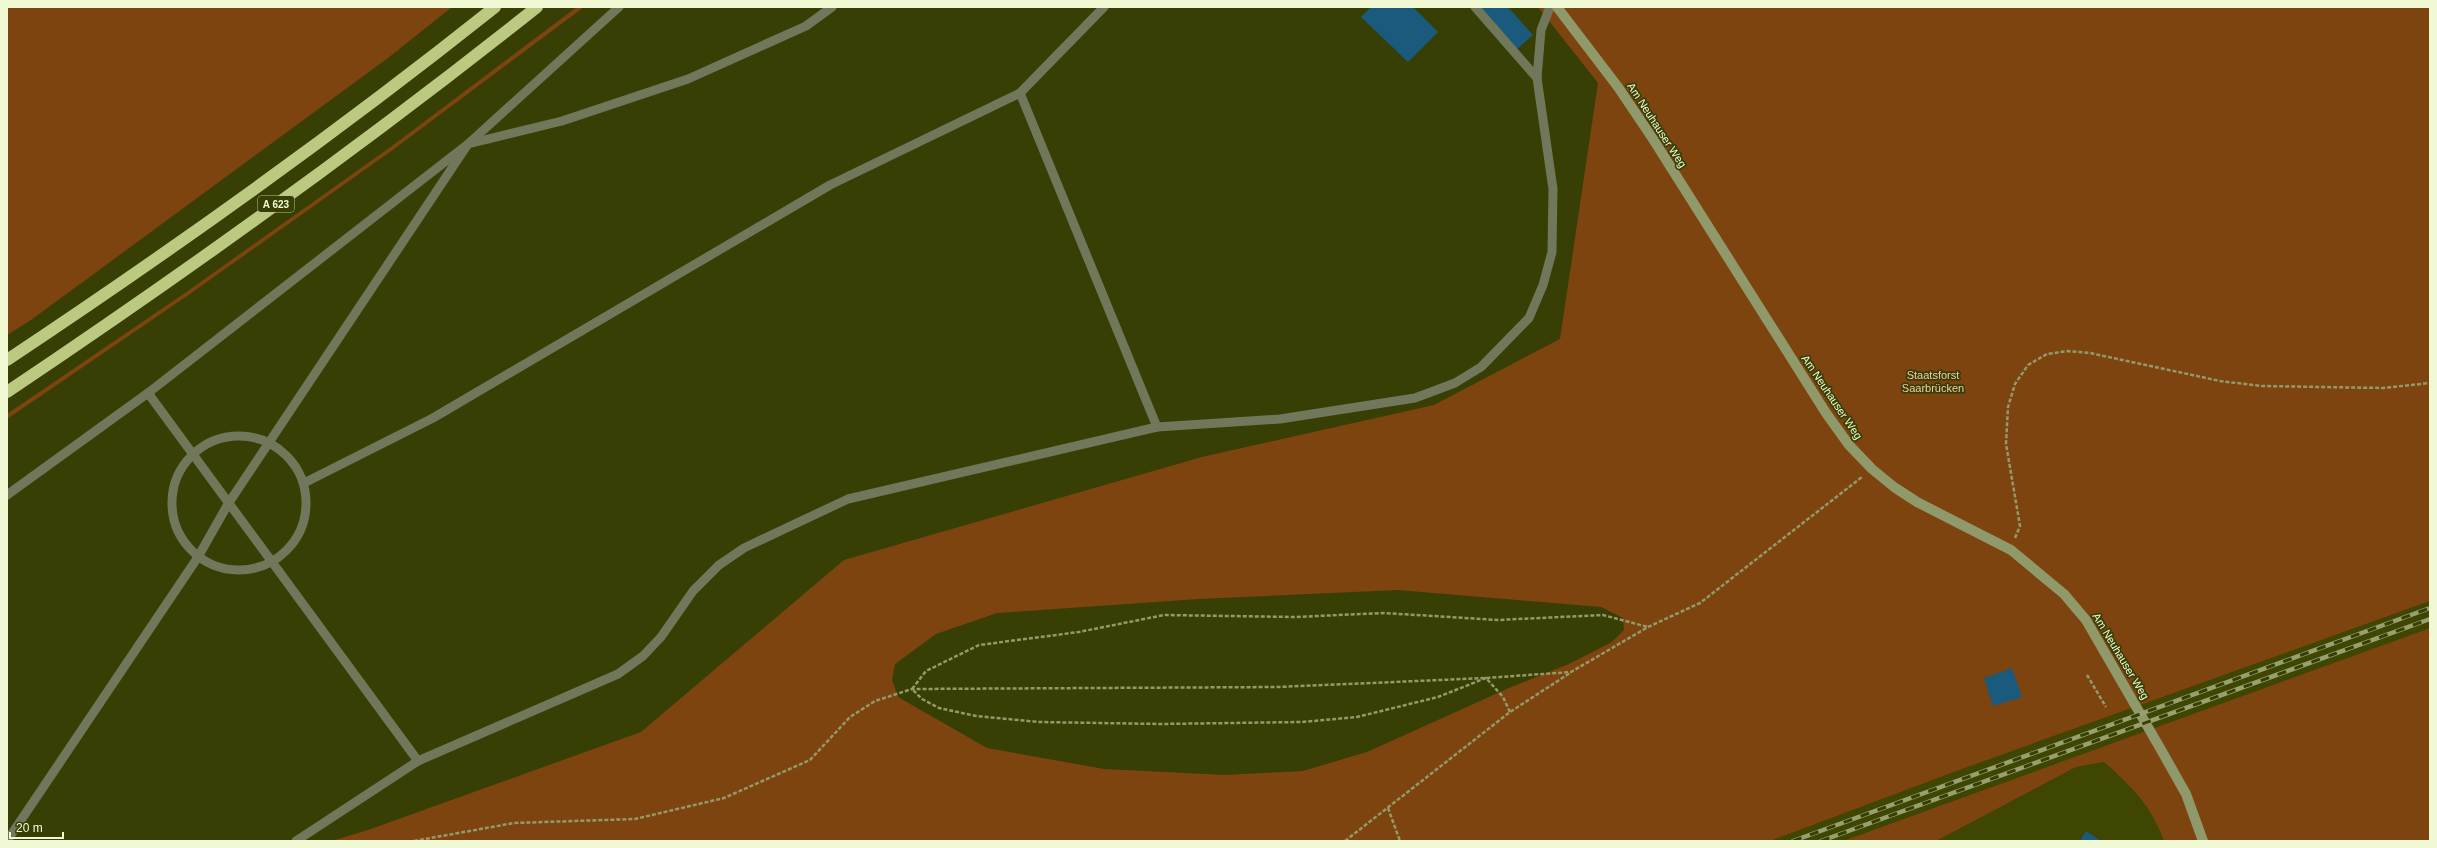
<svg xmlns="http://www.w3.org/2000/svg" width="2437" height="848" font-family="Arial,sans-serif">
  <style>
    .built { fill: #3e4601 }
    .green { fill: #7e440f; fill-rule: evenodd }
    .building { fill: #1a5a7c }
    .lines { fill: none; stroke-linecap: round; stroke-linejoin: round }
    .path { stroke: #939a6a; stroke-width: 2.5; stroke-dasharray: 4 2; stroke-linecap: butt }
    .lane { stroke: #71775a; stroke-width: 9 }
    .secondary { stroke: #90996a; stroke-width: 10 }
    .highway { stroke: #bcc981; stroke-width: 12 }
    .rail-casing { stroke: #98a070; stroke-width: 4.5 }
    .rail { stroke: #383f04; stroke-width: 3; stroke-dasharray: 9; stroke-linecap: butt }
    .labels { text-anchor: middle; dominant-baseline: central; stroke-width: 3.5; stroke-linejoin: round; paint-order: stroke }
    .shield { fill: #383f04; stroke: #bac196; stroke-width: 1 }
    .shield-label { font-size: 10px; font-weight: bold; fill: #f1f9d4 }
    .street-label { font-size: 11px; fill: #f1f9d4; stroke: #383f04 }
    .park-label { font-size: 11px; fill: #f8caa9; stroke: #383f04 }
  </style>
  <rect width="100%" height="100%" fill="#383f04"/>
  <g class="built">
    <path d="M2430 601V628L2196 713 1843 841H1770L1962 769Z"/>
    <path d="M2104 762 2132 787 2156 818 2164 841H1936L2076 767Z"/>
  </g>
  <g class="green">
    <path d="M7 7H452L388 58 31 320 7 335Z"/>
    <path d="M577 7H584L394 149 187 296 7 419V414L185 293 392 146Z"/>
    <path d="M1538 7H2430V601L1962 769 1770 841H332L368 830 641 732 844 560 1202 457 1434 405 1560 339 1598 83ZM1398 590 1601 607 1623 618 1624 630 1612 642 1569 664 1509 688 1367 752 1303 771 1225 775 1104 769 987 748 898 697 892 680 895 664 936 634 997 613 1198 599Z"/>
    <path d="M2430 628V841H2164C2151 805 2132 787 2104 762L2076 767 1936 841H1843Z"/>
  </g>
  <g class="building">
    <path d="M1371 7H1413L1438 32 1408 62 1361 17Z"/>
    <path d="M1480 7H1508L1533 35 1517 49Z"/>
    <path d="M2012 668 2022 697 1993 706 1984 678Z"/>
    <path d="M2086 831 2101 841H2080Z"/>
  </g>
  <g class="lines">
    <g class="path">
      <path d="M2015 538 2020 526 2006 444 2008 407 2015 384 2028 365 2047 354 2068 351 2090 353 2220 381 2261 386 2383 388 2430 383"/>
      <path d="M2087 675 2106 707"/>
      <path d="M1510 712 1503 697 1486 678 1438 697 1357 717 1302 722 1161 724 1039 722 976 716 939 708 922 699 912 689 926 671 979 645 1079 632 1164 615 1295 617 1384 613 1498 620 1603 615 1648 627"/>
      <path d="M1388 808 1400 841"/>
      <path d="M414 841 514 823 635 819 724 798 810 760 850 717 875 701 912 689 1278 687 1486 678 1571 672 1648 627 1700 603 1862 477"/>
      <path d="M1345 841 1510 712 1570 673"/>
    </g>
    <g class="lane">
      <path d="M1475 7 1537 78"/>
      <path d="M1020 93 1157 427"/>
      <path d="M148 393 418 761"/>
      <circle cx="239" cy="503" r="67"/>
      <path d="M304 483 433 418 830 185 1020 93 1104 7"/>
      <path d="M7 495 148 393 468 144 619 7"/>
      <path d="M7 841 198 557 228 504 468 144 562 121 688 79 806 26 832 7"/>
      <path d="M296 841 418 761 618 674 643 656 661 637 693 591 719 565 744 548 848 499 1157 427 1280 419 1415 398 1455 383 1481 367 1529 318 1543 285 1552 252 1553 189 1537 78 1541 30 1550 7"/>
    </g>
    <path class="secondary" d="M1557 7 1618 87 1653 139 1826 413 1849 445 1872 469 1894 487 1917 502 2011 550 2064 594 2086 620 2160 748 2186 794 2203 841"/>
    <g class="highway">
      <path d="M7 360C174 249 338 132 495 7"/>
      <path d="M7 392C189 270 366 143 537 7"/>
    </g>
    <g class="rail-casing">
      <g id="rail">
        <path d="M1793 841 2430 608"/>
        <path d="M1821 841 2430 619"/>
      </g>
    </g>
    <use href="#rail" class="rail"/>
  </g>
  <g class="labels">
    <rect class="shield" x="258" y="196" width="36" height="16" rx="3"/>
    <g class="shield-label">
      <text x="276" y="204">A 623</text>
    </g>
    <g class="street-label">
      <text transform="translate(1657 125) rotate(57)">Am Neuhauser Weg</text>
      <text transform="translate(1832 397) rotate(56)">Am Neuhauser Weg</text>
      <text transform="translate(2121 656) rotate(59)">Am Neuhauser Weg</text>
    </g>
    <g class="park-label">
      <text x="1933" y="375">Staatsforst<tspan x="1933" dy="13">Saarbrücken</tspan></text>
    </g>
  </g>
  <rect width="2437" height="848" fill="none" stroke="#f1f9d4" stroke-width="16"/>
  <path d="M10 832v6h53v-6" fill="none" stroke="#f1f9d4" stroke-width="2"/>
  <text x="16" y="832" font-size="12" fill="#f1f9d4" stroke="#383f04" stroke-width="3" paint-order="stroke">20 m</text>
</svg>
